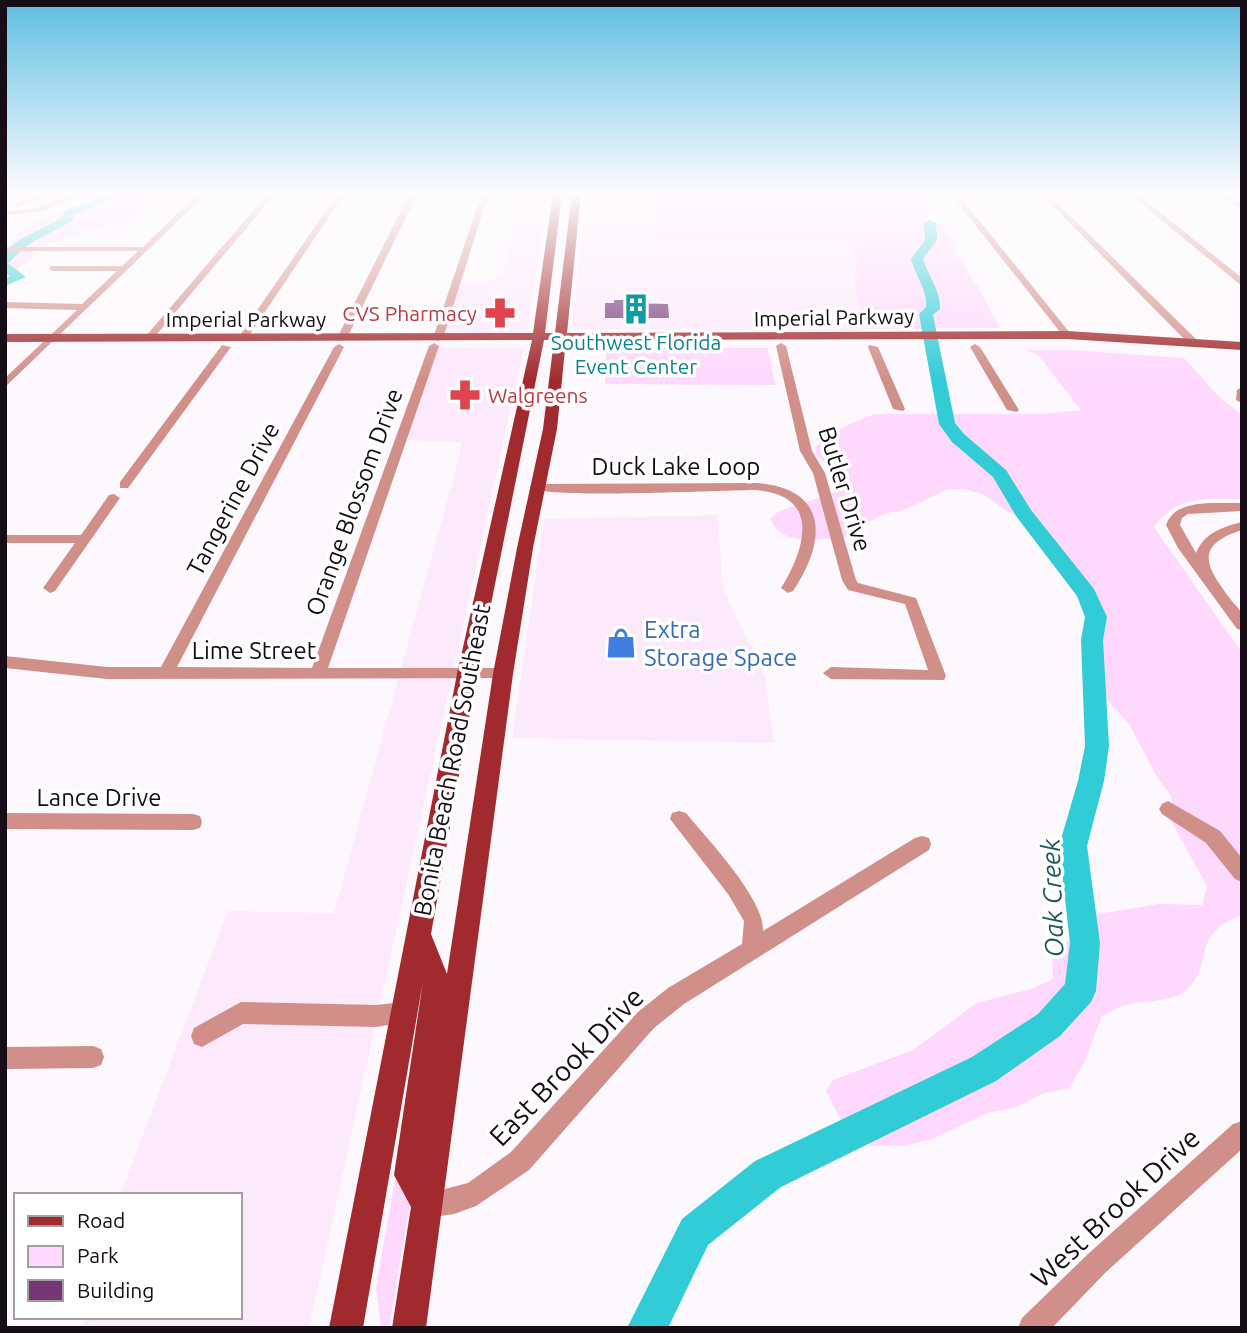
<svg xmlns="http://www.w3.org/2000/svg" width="1247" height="1333" font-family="Ubuntu,sans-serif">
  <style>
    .built { fill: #fde9fc }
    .green { fill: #fed8fd }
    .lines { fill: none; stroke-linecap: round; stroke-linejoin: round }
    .river { fill: #32ccd6; fill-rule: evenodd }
    .building { fill: #743675 }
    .minor { fill: #d18f8a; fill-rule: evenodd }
    .major { fill: #a12a2e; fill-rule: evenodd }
    .labels { text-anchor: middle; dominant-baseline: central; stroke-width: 7; stroke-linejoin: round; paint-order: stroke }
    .far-health-label { font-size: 21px; fill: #be3a42; stroke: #fff; text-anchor: end }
    .far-street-label { font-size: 21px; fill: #160d16; stroke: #fff }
    .far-culture-label { font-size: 21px; fill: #0d838f; stroke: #fff }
    .street-label { font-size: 24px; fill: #160d16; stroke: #fff }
    .shop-label { font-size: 24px; fill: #366cbe; stroke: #fff; text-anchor: start }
    .water-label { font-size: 26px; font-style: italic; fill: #1e5a5e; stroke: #fff }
    .near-street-label { font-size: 28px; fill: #160d16; stroke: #fff }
  </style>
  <rect width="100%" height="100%" fill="#fdf8fd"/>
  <g class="built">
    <path d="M587 193H653L657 241 767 243 847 240 851 252H855L856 292 865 331 571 329Z"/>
    <path d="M548 195 527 336H437L458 281H495L496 274 504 273 521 196Z"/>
    <path d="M433 348H524L309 1328H84L85 1317H240V1195H120L228 911 334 913 459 457 461 442 399 440Z"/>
    <path d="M718 515 722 579 726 595 765 676 774 743 512 738 544 519Z"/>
  </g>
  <g class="green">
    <path d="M106 193H188L164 204 143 208 120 224 61 238 31 251 34 255 31 259 5 278V250L10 248 12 240 27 226Z"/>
    <path d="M653 193H921L929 208 928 219 942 225 956 244 955 252 978 287 1000 328 865 329 856 292 855 253 851 252 847 240 657 242Z"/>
    <path d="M606 348H768L775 385 605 384Z"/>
    <path d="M1025 350H1070L1184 358 1219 397 1242 415V499C1206 499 1177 495 1154 527L1242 653V915C1187 935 1217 965 1184 992 1173 1001 1141 1001 1126 1005 1118 1007 1110 1012 1102 1016L1084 1063 1069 1088 1042 1094 1016 1107 987 1113 932 1139 902 1146H872L843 1124 826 1091 833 1080 913 1050 977 1003 1031 989 1053 979 1052 954 1080 931 1081 917 1158 904 1202 905 1207 886 1170 819 1172 816 1171 796 1157 777 1129 724 1100 692 1092 677 1088 662V610L1071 578 1037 529 1025 518 1008 512 983 494 964 489H948L902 511 886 513 863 525 855 534 839 538 805 540 788 537 776 529 770 519 779 511 836 492 838 473 817 456 815 447C831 432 855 421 875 414H1042L1081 410 1038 355Z"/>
    <path d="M396 1174 410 1203 389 1328H381L376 1288Z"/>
  </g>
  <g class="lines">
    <g class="river">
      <path d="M113 193H129L74 215 72 221 29 244 8 263 26 277 5 286V278L10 276 5 272V251L21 239 62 218 64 211Z"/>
      <path d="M930 220 936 223 937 240 923 259C928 276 941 291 940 309L933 315 955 423 964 434 1006 470 1031 510 1094 589 1107 617 1103 640 1109 746 1104 781 1087 846 1100 943 1096 991 1091 1002 1060 1036 996 1081 781 1187 708 1245 668 1328H627L682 1219 755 1161 972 1057 1038 1014 1065 984 1070 943 1059 846 1078 781 1085 746 1081 640 1085 617 1077 596 1016 516 993 477 952 442 939 424 919 314 926 307C928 291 915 275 911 259L925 240 924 223Z"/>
    </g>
  </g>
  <path class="building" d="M614 300H625V303L668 304 669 318H605V303H614Z"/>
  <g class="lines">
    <g class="minor">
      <path d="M41 193H52L19 207 12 205Z"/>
      <path d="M77 193H88L41 212 5 215V211L37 208Z"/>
      <path d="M198 193 577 195 581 197 577 199H487L443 338 438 341 433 338 480 199H415L347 338 342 341 337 338 407 199H341L246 340 243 341 238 338 334 199H271L152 340H146V336L263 199H201L5 387V378L77 310 5 308V302L82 304 117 271H53L50 270V266H122L138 251H5V247H143Z"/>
      <path d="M651 193H659L658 201H652Z"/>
      <path d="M950 193H957L1070 333V337H1064Z"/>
      <path d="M1040 193H1047L1198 341V345H1190Z"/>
      <path d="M1128 193H1136L1242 278V286Z"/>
      <path d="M1217 193H1225L1242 204V210Z"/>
      <path d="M434 343 439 346 328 668H503L509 670 511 674 509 678 107 679 5 668V656L107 667H161L334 347 339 344 344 347 177 667 312 668 429 346Z"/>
      <path d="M781 343 786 346 812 451 825 473 856 580 858 583 916 598 946 676 944 680 831 679 823 673 831 667 928 670 905 604 848 590 842 580 813 473 800 451 776 346Z"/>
      <path d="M975 344 980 347 1019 410 1017 412 1007 410 970 347Z"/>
      <path d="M222 345 231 347 128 488H120V482Z"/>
      <path d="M869 345 878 347 905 409 903 411 893 409 868 347Z"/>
      <path d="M1242 387V403L1236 400 1237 390Z"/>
      <path d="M756 483C829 488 827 541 793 591L788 593 781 588C806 548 821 495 756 490 725 490 546 499 532 488L538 484Z"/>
      <path d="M114 494 120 498 55 591 50 593 43 588 75 543H5V535H81L109 495Z"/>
      <path d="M1242 503V511L1188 514 1182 518 1180 525 1196 553C1204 533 1222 527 1242 522V530C1192 546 1207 568 1231 600 1234 604 1240 609 1241 613 1243 618 1242 625 1242 630L1237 629 1178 548 1166 525C1176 497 1217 504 1242 503Z"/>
      <path d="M1168 801 1220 831 1242 858V882L1235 879 1206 843 1162 814 1159 809 1162 804Z"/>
      <path d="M679 811 686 813C707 839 765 899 763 931L915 838 922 836 929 838 931 844 929 850 684 1004 654 1028 529 1170 476 1206 454 1214 427 1218 418 1214 414 1205 418 1196 468 1183 511 1152 638 1012 668 988 742 944 744 921 728 894 670 819 672 813Z"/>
      <path d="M5 813 193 814 200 816 202 822 200 828 193 830 5 829Z"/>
      <path d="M241 1002 376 1005 404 1002 412 1005 415 1013 412 1021 376 1027 243 1024 202 1047 194 1044 191 1036 194 1028Z"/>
      <path d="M93 1046 101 1049 104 1057 101 1065 93 1068 5 1069V1047Z"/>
      <path d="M1242 1121V1149L1106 1272 1052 1328H1018L1022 1318 1088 1254 1233 1124Z"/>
    </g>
    <path class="major" d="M553 193H562L545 333H555L572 193H581L567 333 1067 331 1242 342V350L1067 339 566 340 557 429 533 548 513 674 426 1328H392L411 1207 394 1175 423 981 363 1328H329L457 674 532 340 5 342V334L533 333ZM544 340H554L543 429 517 548 493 674 447 974 431 934 477 674Z"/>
  </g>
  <linearGradient id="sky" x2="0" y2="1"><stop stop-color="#5fbee1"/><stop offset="0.51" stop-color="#fefcfe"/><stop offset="1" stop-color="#fefcfe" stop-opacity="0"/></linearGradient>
  <rect width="1247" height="380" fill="url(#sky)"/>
  <defs>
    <g id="building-bare" transform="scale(2.415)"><path d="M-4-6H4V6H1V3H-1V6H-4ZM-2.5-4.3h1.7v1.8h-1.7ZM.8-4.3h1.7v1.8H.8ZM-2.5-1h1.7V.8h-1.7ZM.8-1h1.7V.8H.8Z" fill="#0f9aa8" stroke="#fff" stroke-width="2.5" paint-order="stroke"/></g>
    <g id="pharmacy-bare" transform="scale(2.415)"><path d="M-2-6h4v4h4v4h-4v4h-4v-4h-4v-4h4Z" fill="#e0444e" stroke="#fff" stroke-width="2.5" paint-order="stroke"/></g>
    <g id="shop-bare" transform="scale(2.415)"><path d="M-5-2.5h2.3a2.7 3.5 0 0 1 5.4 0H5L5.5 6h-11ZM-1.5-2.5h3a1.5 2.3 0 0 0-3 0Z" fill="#3f7fe0" stroke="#fff" stroke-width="2.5" paint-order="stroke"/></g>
  </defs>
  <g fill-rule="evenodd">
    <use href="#building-bare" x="636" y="309"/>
    <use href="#pharmacy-bare" x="500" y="313"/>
    <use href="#pharmacy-bare" x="465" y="395"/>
    <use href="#shop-bare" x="621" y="643"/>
  </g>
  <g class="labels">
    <g class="far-health-label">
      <text x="477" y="313">CVS Pharmacy</text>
      <text x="488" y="395" text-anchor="start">Walgreens</text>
    </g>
    <g class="far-street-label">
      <text transform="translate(834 317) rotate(-1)">Imperial Parkway</text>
      <text x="246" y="319">Imperial Parkway</text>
    </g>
    <g class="far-culture-label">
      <text x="636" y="342">Southwest Florida<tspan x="636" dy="24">Event Center</tspan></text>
    </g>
    <g class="street-label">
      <text x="676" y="466">Duck Lake Loop</text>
      <text transform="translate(845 489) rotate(73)">Butler Drive</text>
      <text transform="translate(233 499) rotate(-62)">Tangerine Drive</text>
      <text transform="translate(354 502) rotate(-70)">Orange Blossom Drive</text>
      <text x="254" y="650">Lime Street</text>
      <text transform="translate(452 760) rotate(-79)">Bonita Beach Road Southeast</text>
      <text x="99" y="797">Lance Drive</text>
    </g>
    <g class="shop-label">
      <text x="644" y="629">Extra<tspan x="644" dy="28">Storage Space</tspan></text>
    </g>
    <g class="water-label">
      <text transform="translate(1052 898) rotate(-92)">Oak Creek</text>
    </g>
    <g class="near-street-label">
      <text transform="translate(566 1066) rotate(-46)">East Brook Drive</text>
      <text transform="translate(1115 1207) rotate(-43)">West Brook Drive</text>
    </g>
  </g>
  <rect width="1247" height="1333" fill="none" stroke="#160d16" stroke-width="14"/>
  <rect x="14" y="1193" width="228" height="126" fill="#ffffff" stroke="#a29ea2" stroke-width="2"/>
  <rect x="28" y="1216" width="35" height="10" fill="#a12a2e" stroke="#a29ea2" stroke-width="2"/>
  <text x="77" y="1228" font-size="21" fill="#160d16">Road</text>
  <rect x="28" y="1246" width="35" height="21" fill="#fed8fd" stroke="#a29ea2" stroke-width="2"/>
  <text x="77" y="1263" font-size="21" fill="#160d16">Park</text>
  <rect x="28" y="1280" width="35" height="21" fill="#743675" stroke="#a29ea2" stroke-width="2"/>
  <text x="77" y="1298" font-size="21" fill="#160d16">Building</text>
</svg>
